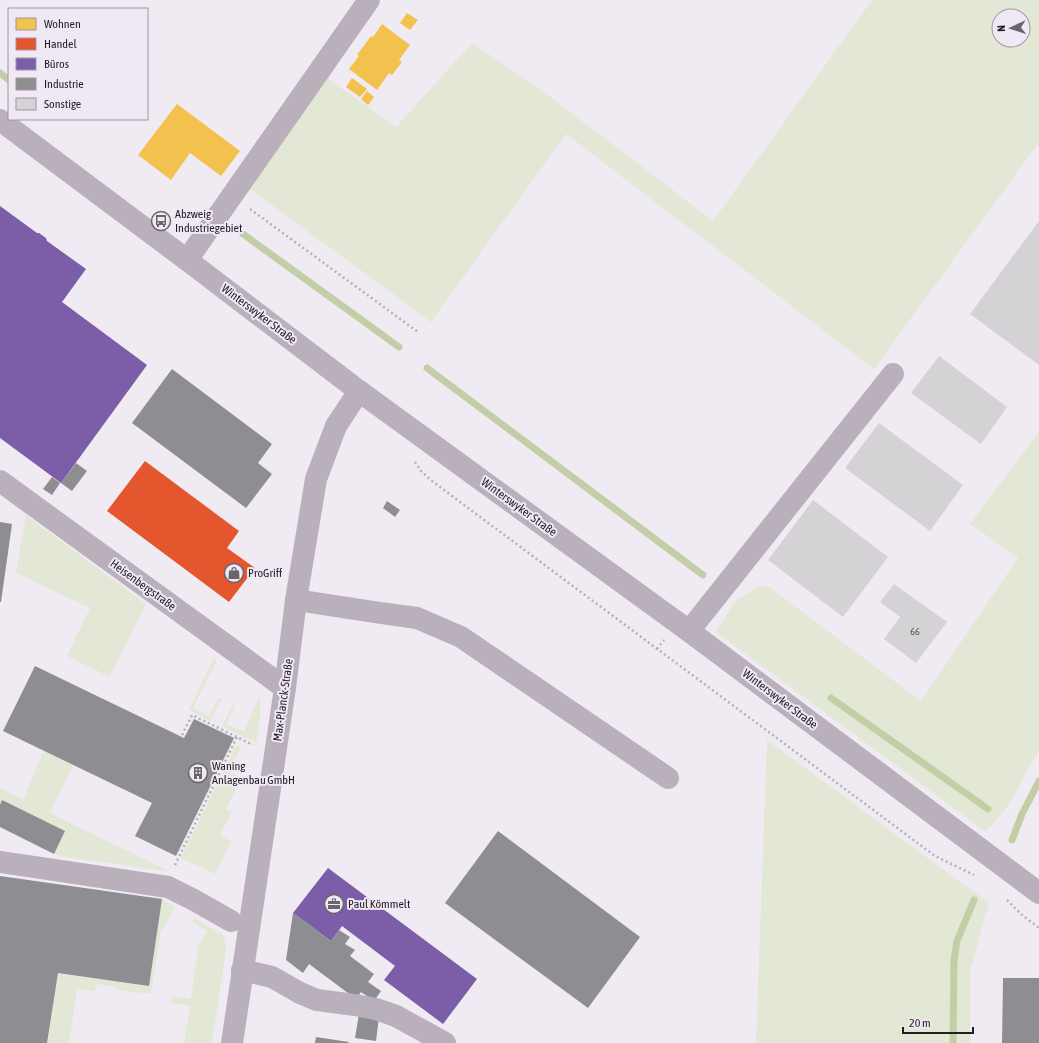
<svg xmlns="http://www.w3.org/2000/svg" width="1039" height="1043" font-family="'Asap Condensed',sans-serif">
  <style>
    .green { fill: #e2e8d5; fill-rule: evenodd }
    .homes { fill: #f2c14e }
    .shops { fill: #e4572e }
    .offices { fill: #7b5ea7 }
    .industry { fill: #8d8d92 }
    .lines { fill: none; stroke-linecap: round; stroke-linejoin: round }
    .stream { stroke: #c2cfa6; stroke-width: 7 }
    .building { fill: #d5d2d6 }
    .path { stroke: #b5b0b8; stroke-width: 2.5; stroke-dasharray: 2 3; stroke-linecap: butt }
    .minor { stroke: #b9b0bc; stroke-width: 22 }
    .labels { text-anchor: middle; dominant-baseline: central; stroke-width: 4; stroke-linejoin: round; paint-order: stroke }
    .number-label { font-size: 10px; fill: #514e52 }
    .poi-label { font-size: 12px; fill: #211e22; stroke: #f1e8f5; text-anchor: start }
    .street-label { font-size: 12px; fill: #211e22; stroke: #f1e8f5 }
  </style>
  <rect width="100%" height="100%" fill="#f0ebf2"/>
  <g class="green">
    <path d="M872 0H1039V146L1037 145 874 369 566 134 431 322 250 189 327 78 396 127 472 43 544 92 713 221ZM999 16H1023V40H999Z"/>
    <path d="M1039 432V750L1008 806 986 832 716 632 734 602 756 588 768 586 921 701 1018 558 970 524Z"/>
    <path d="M26 515 146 604 110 677 67 656 90 608 16 573Z"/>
    <path d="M214 658 217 660 193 708 209 716 219 697 222 699 210 721 189 710Z"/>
    <path d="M260 695V718L257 743 222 726 233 704 235 706 226 724 244 732Z"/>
    <path d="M767 740 989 903 970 971V1043H756Z"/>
    <path d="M236 745 241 747 230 772 238 776 235 792 226 809 232 812 220 835 231 841 215 874 181 858Z"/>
    <path d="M44 751 73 765 50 813 171 872 59 856 54 854 2 801 0 805V788L23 800Z"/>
    <path d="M162 899 175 907 161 932 151 994 117 990V987L96 984 95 991 77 989 69 1043H47L58 973 149 986Z"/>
    <path d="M194 918 222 934 225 938 226 951 212 1043H184L190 1006 171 1003 172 996 191 999 198 946 207 931 192 922Z"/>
  </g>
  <g class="homes">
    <path d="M407 13 418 20 410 30 400 23Z"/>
    <path d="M382 24 410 45 399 60 402 62 392 75 389 73 377 90 349 69 359 56 357 55 371 36 373 37Z"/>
    <path d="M352 78 367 89 360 97 346 87Z"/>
    <path d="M367 91 374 97 368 105 361 99Z"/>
    <path d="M177 104 240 151 221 176 190 153 171 180 138 155Z"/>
  </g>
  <path class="shops" d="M145 461 239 531 227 548 255 568 229 602 107 511Z"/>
  <g class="offices">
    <path d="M0 206 37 233H39L46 238 47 241 86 269 62 302 147 365 61 483 0 438Z"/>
    <path d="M328 868 477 979 443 1024 384 980 395 966 342 926 331 941 293 913Z"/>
  </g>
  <g class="industry">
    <path d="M172 369 272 444 258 463 272 474 246 508 132 423Z"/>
    <path d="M76 463 87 471 72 491 61 483Z"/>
    <path d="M52 477 60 483 52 495 43 489Z"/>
    <path d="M387 501 400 510 395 517 383 508Z"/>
    <path d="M0 522 12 524 1 602H0Z"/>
    <path d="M35 666 184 738 194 719 234 738 176 856 135 836 152 803 3 731Z"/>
    <path d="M2 800 65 831 54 854 0 827V805Z"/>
    <path d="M498 831 640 937 588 1008 445 903Z"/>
    <path d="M0 876 162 899 149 986 58 973 47 1043H0Z"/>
    <path d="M293 913 331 941 339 930 350 937 345 944 355 950 350 956 374 974 368 982 381 991 374 1001 361 992 356 999 309 964 303 973 286 960Z"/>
    <path d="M1003 978H1039V1043H1002Z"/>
    <path d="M359 1014 379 1017 376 1041 355 1038Z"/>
    <path d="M316 1037 349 1042 348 1043H315Z"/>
  </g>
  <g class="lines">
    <g class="stream">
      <path d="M0 73 9 80"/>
      <path d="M243 234 399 347"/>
      <path d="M427 368 703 575"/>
      <path d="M831 698 988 809"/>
      <path d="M1012 840 1022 814 1039 781"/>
      <path d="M953 1043 954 960 957 941 974 900"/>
    </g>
  </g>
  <g class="building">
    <path d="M1039 221V365L970 314Z"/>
    <path d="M939 356 1007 407 981 444 911 393Z"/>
    <path d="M879 423 963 485 930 531 845 468Z"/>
    <path d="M813 500 888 557 843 617 768 560Z"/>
    <path d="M894 584 947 622 916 663 884 639 900 617 880 602Z"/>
  </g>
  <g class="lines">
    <g class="path">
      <path d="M250 209 418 332"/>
      <path d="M415 462 421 471 432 481 935 856 974 875"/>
      <path d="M657 649 664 640"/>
      <path d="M182 735 192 715 253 745"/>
      <path d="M175 865 237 737"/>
      <path d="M1007 900 1022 915 1039 928"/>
    </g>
    <g class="minor">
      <path d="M0 120 187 260 359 391 689 631 1039 893"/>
      <path d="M187 260 369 0"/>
      <path d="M0 481 285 688"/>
      <path d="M296 600 374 612 417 618 461 637 668 778"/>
      <path d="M689 631 893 374"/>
      <path d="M0 862 168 887 194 900 231 921"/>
      <path d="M242 970 272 977 300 993 317 1000 355 1005 376 1009 396 1016 445 1043"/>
      <path d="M232 1043 285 688 296 600 316 479 336 426 359 391"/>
    </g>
  </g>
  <defs>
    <g id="bus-ring" transform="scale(1)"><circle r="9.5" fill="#f1e8f5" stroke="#69666b" stroke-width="1.5"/><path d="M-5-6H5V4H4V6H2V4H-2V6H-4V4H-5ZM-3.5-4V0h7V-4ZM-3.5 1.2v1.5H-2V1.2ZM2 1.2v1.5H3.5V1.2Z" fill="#69666b"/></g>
    <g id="shop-ring" transform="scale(1)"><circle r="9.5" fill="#f1e8f5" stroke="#69666b" stroke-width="1.5"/><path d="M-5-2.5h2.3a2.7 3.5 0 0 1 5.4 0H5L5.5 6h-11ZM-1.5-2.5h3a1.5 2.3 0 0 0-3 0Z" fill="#69666b"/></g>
    <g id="building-ring" transform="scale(1)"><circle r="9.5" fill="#f1e8f5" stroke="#69666b" stroke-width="1.5"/><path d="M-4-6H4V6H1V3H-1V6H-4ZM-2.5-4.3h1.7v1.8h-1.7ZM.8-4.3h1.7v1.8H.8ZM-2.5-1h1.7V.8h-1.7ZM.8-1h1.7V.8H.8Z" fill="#69666b"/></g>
    <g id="office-ring" transform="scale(1)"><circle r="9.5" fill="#f1e8f5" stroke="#69666b" stroke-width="1.5"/><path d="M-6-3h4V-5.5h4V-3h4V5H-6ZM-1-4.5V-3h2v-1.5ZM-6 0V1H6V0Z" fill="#69666b"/></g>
  </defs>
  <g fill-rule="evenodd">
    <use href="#bus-ring" x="161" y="221"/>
    <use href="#shop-ring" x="234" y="573"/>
    <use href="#building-ring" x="198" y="773"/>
    <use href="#office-ring" x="334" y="904"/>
  </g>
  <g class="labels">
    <g class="number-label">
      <text x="915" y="631">66</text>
    </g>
    <g class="poi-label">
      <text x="175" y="214">Abzweig<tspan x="175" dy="14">Industriegebiet</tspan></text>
      <text x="248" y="573">ProGriff</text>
      <text x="212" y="766">Waning<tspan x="212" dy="14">Anlagenbau GmbH</tspan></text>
      <text x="348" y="904">Paul Kömmelt</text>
    </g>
    <g class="street-label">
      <text transform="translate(259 314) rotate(37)">Winterswyker Straße</text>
      <text transform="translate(519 507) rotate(36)">Winterswyker Straße</text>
      <text transform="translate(143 585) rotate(36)">Heisenbergstraße</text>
      <text transform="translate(780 699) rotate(37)">Winterswyker Straße</text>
      <text transform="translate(283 700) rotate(-82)">Max-Planck-Straße</text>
    </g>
  </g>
  <rect x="8" y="8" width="140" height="112" fill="#f1e8f5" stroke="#9e97a1"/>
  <rect x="16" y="18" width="20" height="12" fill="#f2c14e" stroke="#9e97a1"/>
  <text x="44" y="28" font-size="12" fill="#211e22">Wohnen</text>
  <rect x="16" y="38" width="20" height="12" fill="#e4572e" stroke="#9e97a1"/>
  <text x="44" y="48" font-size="12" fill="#211e22">Handel</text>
  <rect x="16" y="58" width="20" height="12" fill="#7b5ea7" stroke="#9e97a1"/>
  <text x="44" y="68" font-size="12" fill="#211e22">Büros</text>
  <rect x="16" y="78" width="20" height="12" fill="#8d8d92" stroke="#9e97a1"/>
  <text x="44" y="88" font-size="12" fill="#211e22">Industrie</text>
  <rect x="16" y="98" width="20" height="12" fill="#d5d2d6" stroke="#9e97a1"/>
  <text x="44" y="108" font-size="12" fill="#211e22">Sonstige</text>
  <g transform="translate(1011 28) rotate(267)"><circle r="19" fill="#f1e8f5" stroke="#9e97a1"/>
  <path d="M0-3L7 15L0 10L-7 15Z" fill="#69666b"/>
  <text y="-6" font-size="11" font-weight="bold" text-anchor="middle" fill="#211e22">N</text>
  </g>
  <path d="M903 1027v6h70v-6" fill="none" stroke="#211e22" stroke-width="2"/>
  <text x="909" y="1027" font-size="12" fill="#211e22" stroke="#f1e8f5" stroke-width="3" paint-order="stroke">20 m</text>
</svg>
